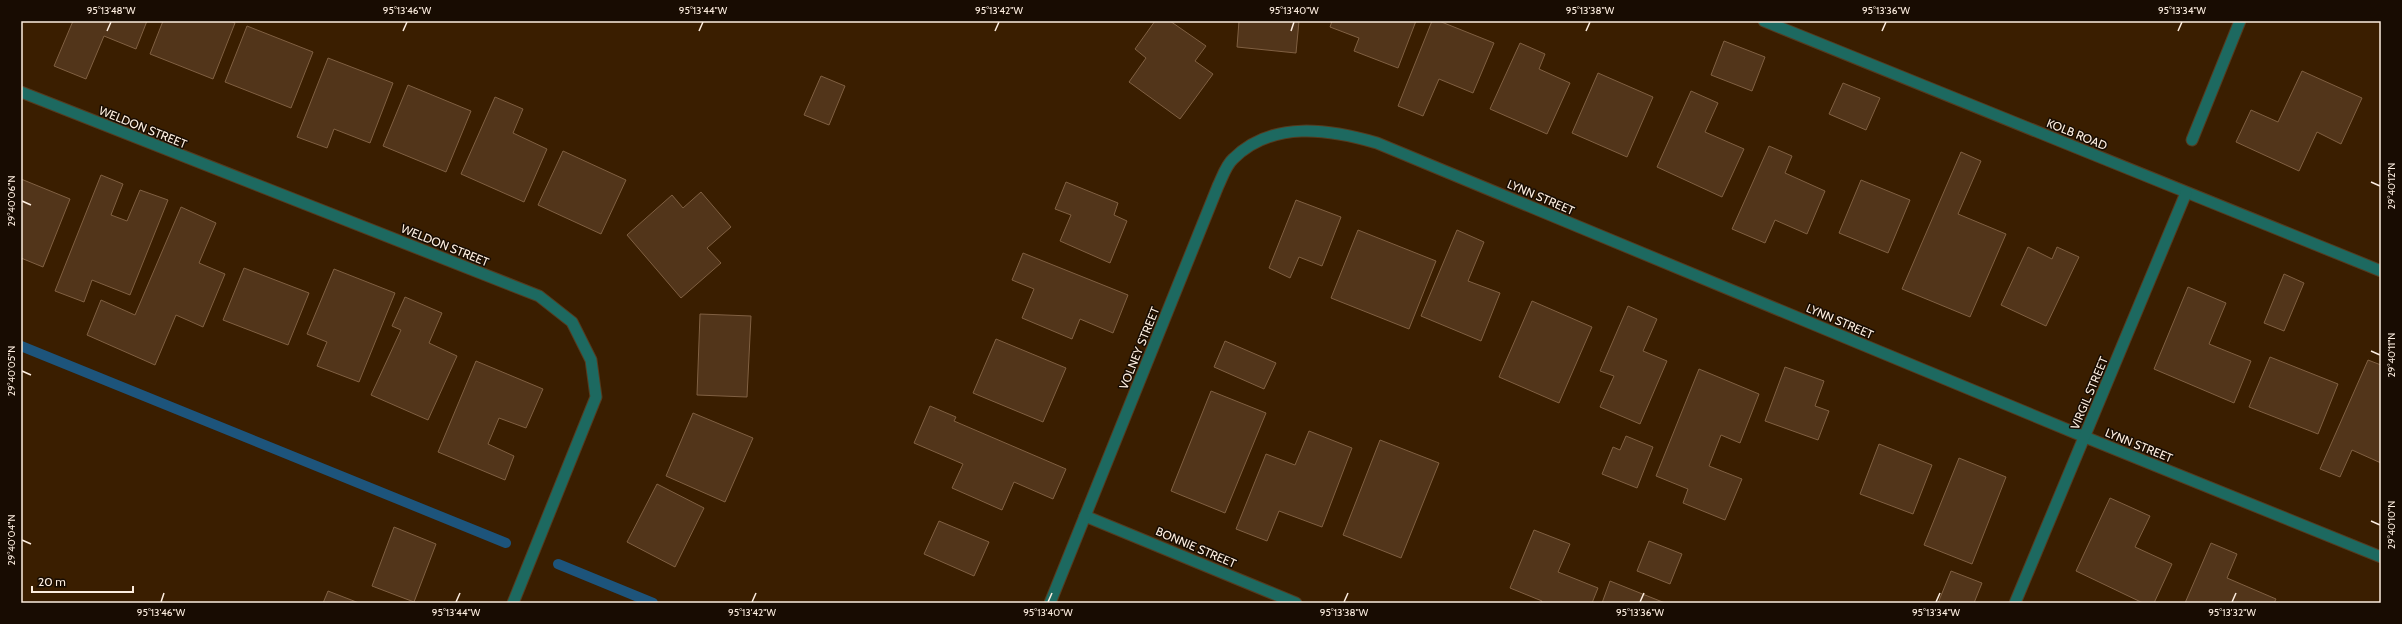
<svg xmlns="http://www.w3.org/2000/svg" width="2402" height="624" font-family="Cabin,sans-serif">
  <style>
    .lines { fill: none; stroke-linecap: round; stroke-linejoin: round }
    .stream { stroke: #1d547b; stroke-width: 10 }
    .building { fill: #52351a; stroke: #806042 }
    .minor-casing { stroke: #553b1f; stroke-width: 13 }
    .minor { stroke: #1d6960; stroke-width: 11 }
    .ticks { fill: none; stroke: #fdeee0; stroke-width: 1.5 }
    .labels { text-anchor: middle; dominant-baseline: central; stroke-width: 3; stroke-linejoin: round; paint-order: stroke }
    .street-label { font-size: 12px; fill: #fdeee0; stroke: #180c02 }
    .neatline { fill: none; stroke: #fdeee0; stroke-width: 1.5 }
    .ticks-label { font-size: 10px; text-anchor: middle; fill: #fdeee0 }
  </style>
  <rect width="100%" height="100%" fill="#3a1e00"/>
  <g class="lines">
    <g class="stream">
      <path d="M21 346 506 543"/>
      <path d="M558 564 653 603"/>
    </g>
  </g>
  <g class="building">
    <path d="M73 21H147L136 49 104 36 86 79 54 66Z"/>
    <path d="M163 21H230L235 23 213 79 150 54Z"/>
    <path d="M1155 21H1170L1206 46 1195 61 1213 74 1180 119 1129 82 1146 58 1135 49Z"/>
    <path d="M1239 21H1299L1296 53 1237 47Z"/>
    <path d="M1332 21H1416L1398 68 1354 51 1359 38 1330 27Z"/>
    <path d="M1432 21H1439L1494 43 1473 93 1439 79 1423 116 1398 106Z"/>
    <path d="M247 26 313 52 291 108 225 82Z"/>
    <path d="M1724 41 1765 57 1752 91 1711 75Z"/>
    <path d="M1520 43 1545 54 1539 69 1570 83 1547 134 1490 109Z"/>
    <path d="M328 58 393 83 370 143 334 129 327 148 297 137Z"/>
    <path d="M2302 71 2362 98 2341 144 2317 132 2299 171 2236 142 2251 110 2278 122Z"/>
    <path d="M1598 73 1653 97 1627 157 1572 133Z"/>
    <path d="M821 76 845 86 829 125 804 115Z"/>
    <path d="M1843 83 1880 98 1866 130 1829 114Z"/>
    <path d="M408 85 471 111 446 172 383 146Z"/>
    <path d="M1691 91 1718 103 1705 132 1744 149 1722 197 1657 167Z"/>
    <path d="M495 97 523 109 513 133 547 149 524 202 461 174Z"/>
    <path d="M1769 146 1792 156 1785 173 1825 191 1807 234 1775 220 1765 243 1732 229Z"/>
    <path d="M563 151 626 180 601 234 538 205Z"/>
    <path d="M1961 152 1981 161 1958 214 2006 234 1970 317 1902 289Z"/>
    <path d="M101 175 123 184 111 215 127 221 140 190 168 200 130 295 92 280 84 302 55 291Z"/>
    <path d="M21 179 70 199 43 267 21 258Z"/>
    <path d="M1861 180 1910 200 1888 253 1839 233Z"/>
    <path d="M1066 182 1118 203 1114 215 1127 221 1110 263 1060 241 1071 215 1055 209Z"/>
    <path d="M701 192 731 227 707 248 721 263 681 298 627 235 672 195 683 208Z"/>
    <path d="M1296 200 1341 217 1322 266 1299 257 1290 278 1269 268Z"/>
    <path d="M181 207 216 223 199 263 225 274 203 327 176 315 155 365 87 335 101 300 135 315Z"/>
    <path d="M1358 230 1436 261 1409 329 1331 298Z"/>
    <path d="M1457 230 1484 242 1468 281 1500 293 1481 341 1421 316Z"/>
    <path d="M2028 247 2052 259 2057 247 2079 257 2046 326 2001 305Z"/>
    <path d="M1023 253 1128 295 1113 333 1080 319 1072 339 1022 318 1034 289 1012 280Z"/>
    <path d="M244 268 309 293 288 345 223 320Z"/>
    <path d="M334 269 395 293 359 382 317 366 327 342 307 334Z"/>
    <path d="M2284 274 2304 283 2284 331 2264 323Z"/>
    <path d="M2188 287 2226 303 2209 344 2251 361 2234 403 2154 369Z"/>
    <path d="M405 297 442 313 429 343 457 356 428 420 371 395 401 330 392 326Z"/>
    <path d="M1532 301 1592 327 1559 403 1499 377Z"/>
    <path d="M1628 306 1657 319 1643 351 1667 361 1640 424 1600 407 1614 376 1600 371Z"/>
    <path d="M700 314 751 316 747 397 697 395Z"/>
    <path d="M996 339 1066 368 1043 422 973 393Z"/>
    <path d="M1225 341 1276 363 1264 389 1214 367Z"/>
    <path d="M2270 357 2338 384 2318 434 2249 407Z"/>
    <path d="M2368 360 2381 365V463L2352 450 2340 477 2320 469Z"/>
    <path d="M476 361 543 389 526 428 499 418 488 444 514 456 505 480 438 452Z"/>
    <path d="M1785 367 1824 381 1815 406 1829 411 1818 440 1765 421Z"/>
    <path d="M1699 369 1759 394 1740 443 1721 435 1709 466 1742 479 1725 520 1683 503 1688 489 1656 476Z"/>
    <path d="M1211 391 1266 413 1225 513 1171 491Z"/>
    <path d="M930 406 956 417 954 421 1066 469 1053 499 1014 482 1002 510 952 488 963 464 914 443Z"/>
    <path d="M693 413 753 438 725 502 666 476Z"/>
    <path d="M1309 431 1352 448 1322 527 1279 511 1267 541 1236 529 1266 454 1295 465Z"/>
    <path d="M1626 436 1653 447 1637 488 1602 474 1613 447 1620 450Z"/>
    <path d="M1380 440 1439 463 1401 558 1343 535Z"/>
    <path d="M1879 444 1932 465 1913 514 1860 494Z"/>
    <path d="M1959 458 2006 477 1972 564 1924 545Z"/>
    <path d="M657 484 704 508 675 567 627 542Z"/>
    <path d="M2110 498 2150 516 2135 547 2172 564 2154 603H2143L2076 571Z"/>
    <path d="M939 521 989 542 974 576 924 554Z"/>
    <path d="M394 527 436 544 414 602 372 586Z"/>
    <path d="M1534 530 1570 544 1558 572 1598 588 1592 603H1541L1542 601 1510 588Z"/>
    <path d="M1649 541 1682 554 1670 584 1637 571Z"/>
    <path d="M2211 543 2237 554 2227 578 2276 599 2274 603H2185Z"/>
    <path d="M1951 571 1982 583 1974 603H1938Z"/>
    <path d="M1610 581 1665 603H1602Z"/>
    <path d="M328 591 359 603H323Z"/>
  </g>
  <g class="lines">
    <g class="minor-casing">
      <g id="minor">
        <path d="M1764 21 2381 271"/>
        <path d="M21 92 539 296 572 322 591 360 596 397 513 603"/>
        <path d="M2192 140 2240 21"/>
        <path d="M1085 516 1296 603"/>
        <path d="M1050 603 1218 186C1222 178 1226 165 1233 159 1272 120 1329 129 1377 143L2085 437 2381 557"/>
        <path d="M2015 603 2186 193"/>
      </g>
    </g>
    <use href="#minor" class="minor"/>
  </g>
  <path class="ticks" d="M107 31 111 22M403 31 407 22M699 31 703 22M995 31 999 22M1291 31 1294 22M1586 31 1590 22M1882 31 1886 22M2178 31 2182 22M2371 182 2380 186M22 201 31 205M2371 351 2380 355M22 371 31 375M2371 521 2380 525M22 540 31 544M161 602 164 593M456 602 460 593M752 602 756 593M1048 602 1052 593M1344 602 1348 593M1640 602 1644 593M1936 602 1940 593M2232 602 2236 593"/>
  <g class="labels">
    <g class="street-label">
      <text transform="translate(143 127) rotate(22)">WELDON STREET</text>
      <text transform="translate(2077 134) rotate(22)">KOLB ROAD</text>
      <text transform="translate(1541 197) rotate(23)">LYNN STREET</text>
      <text transform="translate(445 245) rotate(22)">WELDON STREET</text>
      <text transform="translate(1840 321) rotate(23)">LYNN STREET</text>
      <text transform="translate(1139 348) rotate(-68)">VOLNEY STREET</text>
      <text transform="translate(2089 393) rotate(-67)">VIRGIL STREET</text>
      <text transform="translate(2139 445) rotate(22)">LYNN STREET</text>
      <text transform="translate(1196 547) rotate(23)">BONNIE STREET</text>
    </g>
  </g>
  <rect width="2402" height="624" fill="none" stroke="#180c02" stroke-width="44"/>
  <path d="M32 586v6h101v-6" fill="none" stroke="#fdeee0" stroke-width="2"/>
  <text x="38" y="586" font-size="12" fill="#fdeee0" stroke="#180c02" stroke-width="3" paint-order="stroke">20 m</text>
  <rect x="22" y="22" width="2358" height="580" class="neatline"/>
  <g class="ticks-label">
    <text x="111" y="14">95°13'48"W</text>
    <text x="407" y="14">95°13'46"W</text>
    <text x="703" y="14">95°13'44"W</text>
    <text x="999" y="14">95°13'42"W</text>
    <text x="1294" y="14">95°13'40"W</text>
    <text x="1590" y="14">95°13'38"W</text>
    <text x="1886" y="14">95°13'36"W</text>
    <text x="2182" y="14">95°13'34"W</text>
    <text transform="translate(2391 186) rotate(-90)" y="4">29°40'12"N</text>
    <text transform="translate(11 201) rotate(-90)" y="4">29°40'06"N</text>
    <text transform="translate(2391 355) rotate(-90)" y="4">29°40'11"N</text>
    <text transform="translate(11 371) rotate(-90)" y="4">29°40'05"N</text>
    <text transform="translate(2391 525) rotate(-90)" y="4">29°40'10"N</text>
    <text transform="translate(11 540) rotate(-90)" y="4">29°40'04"N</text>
    <text x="161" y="616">95°13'46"W</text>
    <text x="456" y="616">95°13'44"W</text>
    <text x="752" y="616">95°13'42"W</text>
    <text x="1048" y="616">95°13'40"W</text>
    <text x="1344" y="616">95°13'38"W</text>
    <text x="1640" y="616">95°13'36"W</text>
    <text x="1936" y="616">95°13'34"W</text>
    <text x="2232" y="616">95°13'32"W</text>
  </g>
</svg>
